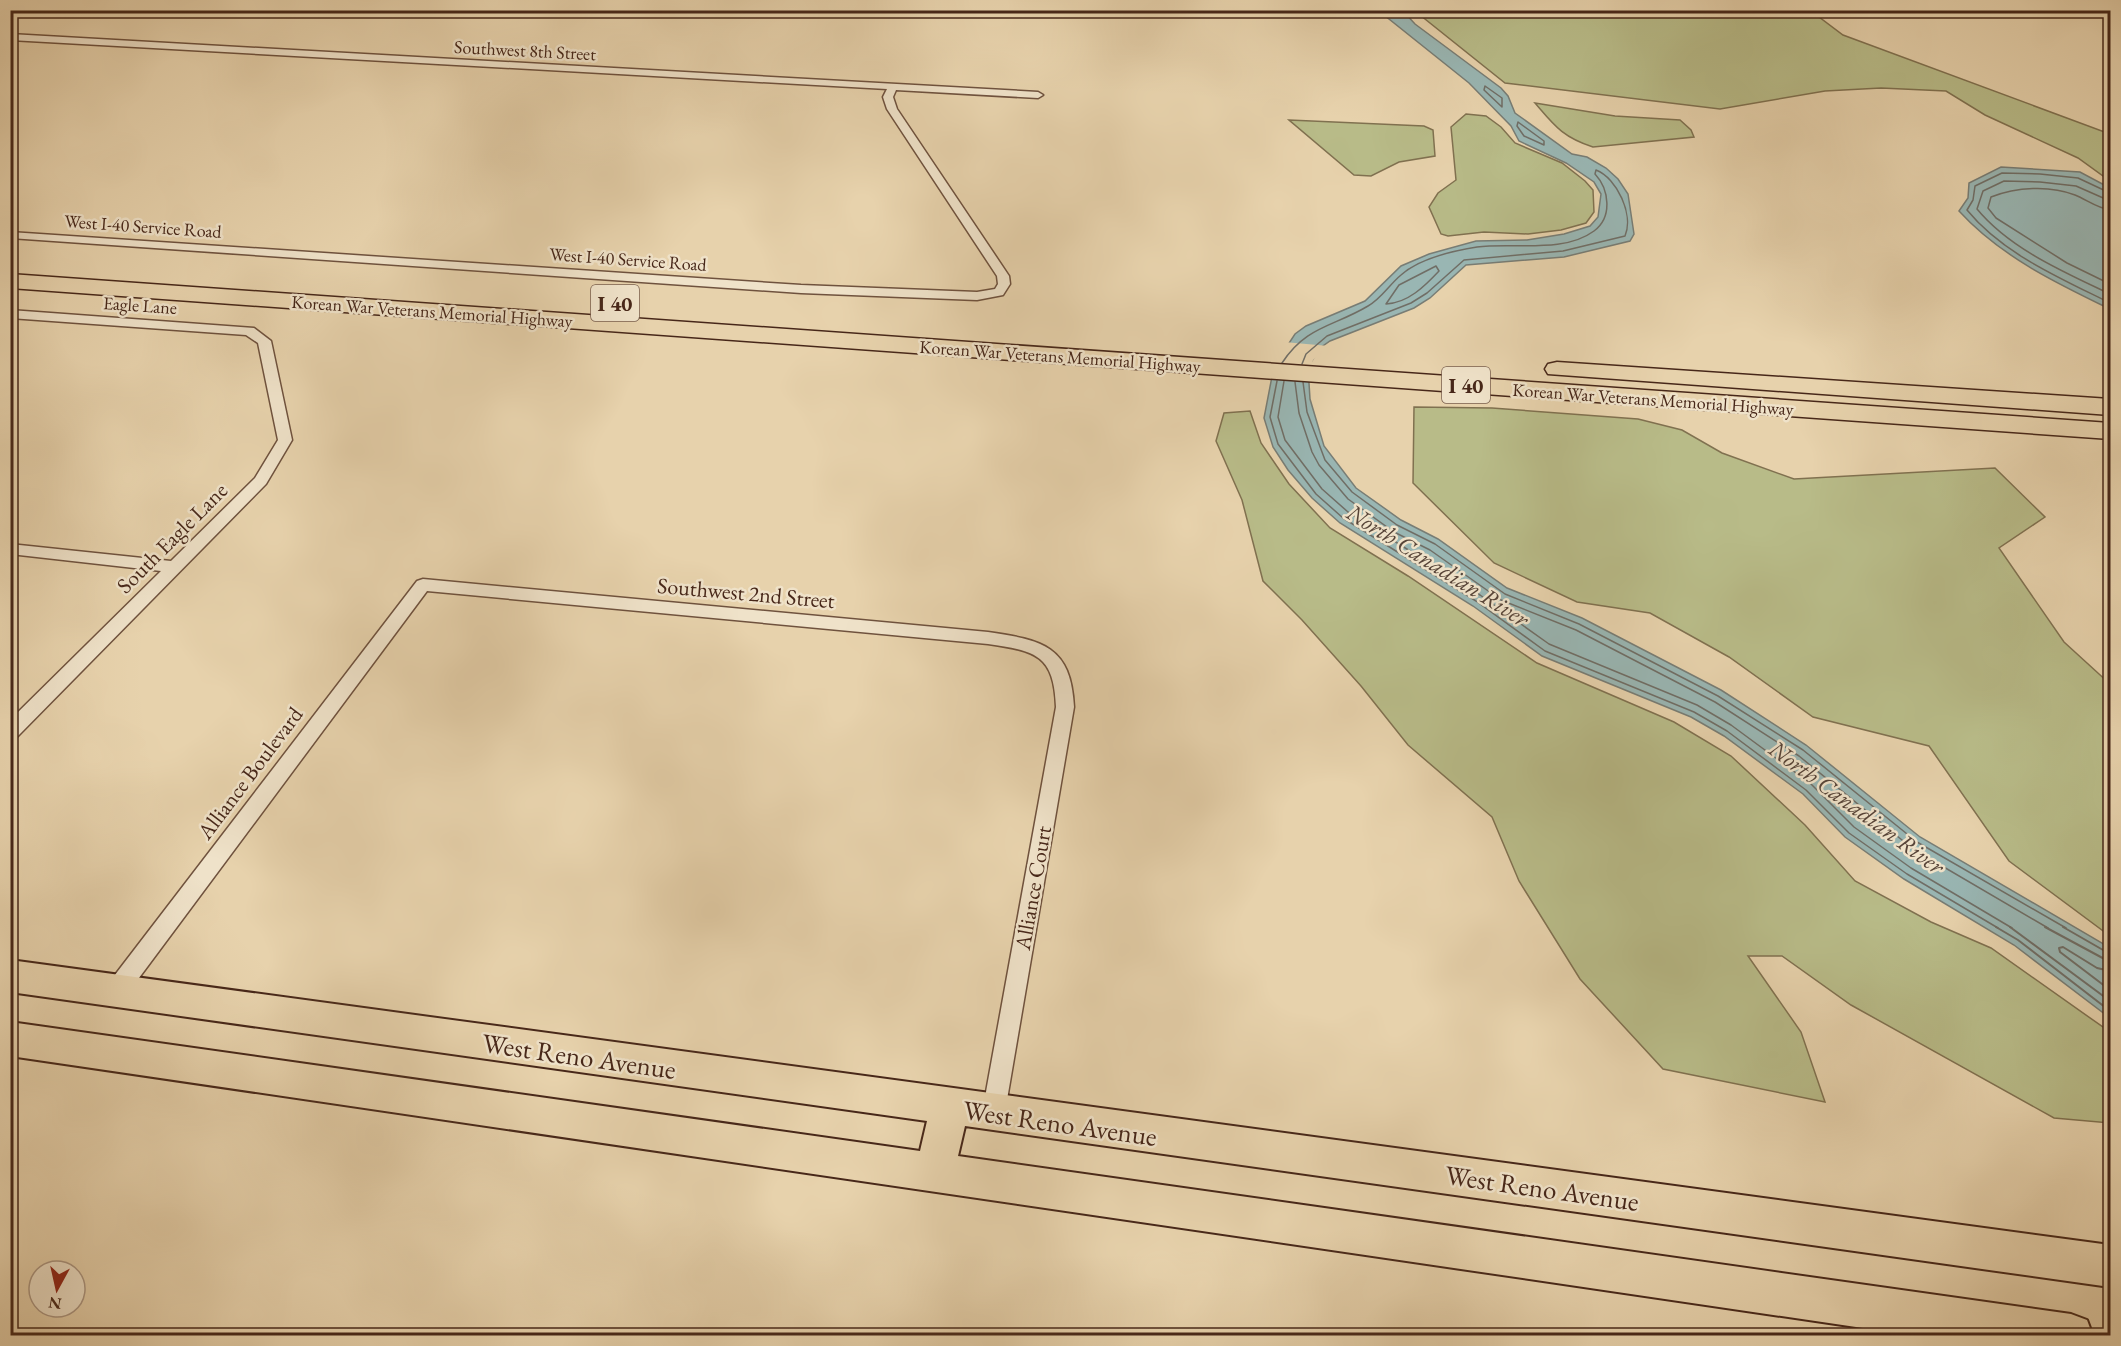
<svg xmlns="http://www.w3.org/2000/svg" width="2121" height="1346" font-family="'EB Garamond',serif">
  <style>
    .green { fill: #b8bb88; stroke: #807150; stroke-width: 1.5 }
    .water { fill: #99b6b3; stroke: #787d75; stroke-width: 1.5 }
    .pier { fill: #e7d2ac }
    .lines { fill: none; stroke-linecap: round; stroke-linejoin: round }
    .shore-far1 { stroke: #706e66; stroke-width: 1.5 }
    .shore { stroke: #706e66; stroke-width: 2 }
    .minor-casing { stroke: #6f523e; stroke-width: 3 }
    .primary-casing { stroke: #472719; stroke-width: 4 }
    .motorway-casing { stroke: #472719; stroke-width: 3 }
    .minor { fill: #efe2c9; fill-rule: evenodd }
    .primary { fill: #e7d2ac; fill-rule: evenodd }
    .motorway { fill: #e7d2ac; fill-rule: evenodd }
    .labels { text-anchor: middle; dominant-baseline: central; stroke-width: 5; stroke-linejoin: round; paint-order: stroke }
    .far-street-label { font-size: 18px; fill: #472719; stroke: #efe2c9 }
    .shield { fill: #efe2c9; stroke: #795f4e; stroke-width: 1.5 }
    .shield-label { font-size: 21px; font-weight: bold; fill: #472719 }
    .street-label { font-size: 22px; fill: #472719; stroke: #efe2c9 }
    .water-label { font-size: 24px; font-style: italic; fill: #574438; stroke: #efe2c9 }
    .near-street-label { font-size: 27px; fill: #472719; stroke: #efe2c9 }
  </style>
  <rect width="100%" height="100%" fill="#e7d2ac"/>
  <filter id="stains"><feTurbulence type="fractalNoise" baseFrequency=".00333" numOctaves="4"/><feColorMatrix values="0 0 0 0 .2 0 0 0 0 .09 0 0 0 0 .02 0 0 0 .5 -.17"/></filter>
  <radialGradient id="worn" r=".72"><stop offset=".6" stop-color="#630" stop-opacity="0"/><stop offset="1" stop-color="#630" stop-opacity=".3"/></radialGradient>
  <g class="green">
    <path d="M1415 11H1811L1843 35 2110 134V181L2078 158 1985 115 1946 91 1881 88 1825 91 1720 109 1505 83Z"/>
    <path d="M1535 103 1615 116 1680 120 1691 130 1694 137 1593 147C1562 137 1554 125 1535 103Z"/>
    <path d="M1466 114 1486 116 1501 127 1515 143 1562 163 1585 181 1593 190 1594 212 1586 223 1561 230 1528 234 1484 232 1448 236 1441 234 1429 207 1438 193 1456 180 1451 127Z"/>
    <path d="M1289 120 1424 126 1433 130 1435 156 1399 162 1371 176 1354 175Z"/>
    <path d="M1414 407 1492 408 1638 419 1682 430 1722 453 1794 479 1995 468 2045 517 1999 548 2064 642 2110 684V936L2009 861 1929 746 1813 717 1729 657 1650 613 1577 602 1494 563 1413 483Z"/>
    <path d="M1250 411 1261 443 1289 484 1330 528 1408 576 1537 663 1674 722 1731 756 1805 825 1855 881 1931 922 1991 948 2110 1032V1123L2054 1118 1851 1005 1782 956H1748L1801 1032 1825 1102 1663 1069 1580 979 1519 881 1492 817 1408 745 1361 686 1302 620 1263 581 1242 500 1216 441 1224 413Z"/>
  </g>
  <g class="water">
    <path d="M1379 11H1403L1415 24 1501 88 1508 96 1515 113 1572 154 1587 157 1606 168 1618 179 1628 194 1634 234 1630 241 1564 257 1466 265 1430 298 1414 308 1330 341 1320 348 1308 367 1310 399 1324 446 1356 488 1401 520 1438 539 1507 588 1582 618 1721 690 1806 745 1920 837 2102 943 2110 950V1018L2014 945 1904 879 1845 837 1803 794 1724 736 1691 717 1542 656 1473 606 1340 523 1312 498 1288 470 1273 447 1264 418 1274 366 1295 334 1306 326 1365 301 1401 266 1429 254 1476 241 1527 240 1564 234 1590 226 1598 217 1601 194 1594 182 1566 163 1519 141 1511 126 1469 83Z"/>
    <path d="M2001 167 2080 172 2110 188V309C2056 283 2000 256 1959 211L1968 198 1969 183Z"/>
  </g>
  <path class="pier" d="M1284 342 1329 346 1313 360 1311 368 1271 365Z"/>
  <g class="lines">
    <g class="shore-far1">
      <path d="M1485 86 1502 98V107L1484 90Z"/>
      <path d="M1518 122 1544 141V145L1524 136 1517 126Z"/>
      <path d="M2110 193 2078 178 2040 174 2002 173 1975 186 1973 200 1967 210C2003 254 2060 278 2110 303"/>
      <path d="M2110 201 2076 186 2040 182 2004 181 1983 191 1977 209C2010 249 2064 272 2110 294"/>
      <path d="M2110 210C2097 208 2087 200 2075 195 2050 185 2016 187 1991 197L1988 208 1996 218 2067 263 2110 284"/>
      <path d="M1436 266 1439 271C1425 286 1408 303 1386 304L1399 285Z"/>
      <path d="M1282 363C1306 326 1333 327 1368 306 1381 299 1389 285 1401 275 1420 258 1452 251 1477 247 1513 242 1563 254 1594 231 1613 217 1609 189 1595 174L1596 170C1617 178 1634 215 1625 236L1563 251 1464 260 1427 293 1411 303 1327 336 1306 354 1302 364"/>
      <path d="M1277 381 1270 417 1278 444 1316 494 1343 518 1476 601 1545 651 1694 712 1727 731 1806 790 1849 833 1907 874 1998 928"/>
      <path d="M1284 381 1278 417 1285 440 1322 489 1348 512 1480 595 1549 644 1697 705 1731 725 1811 784 1854 827 1911 868 2012 928"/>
      <path d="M1295 382 1299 413 1312 452 1319 465 1348 499 1394 532 1430 550 1501 600 1576 630 1715 702 1799 756 1913 849 2048 928"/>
      <path d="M1303 382 1307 412 1325 460 1352 492 1397 525 1435 544 1505 594 1579 624 1718 696 1803 750 1917 842 2066 928"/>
    </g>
    <g class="shore">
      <path d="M1996 927 2018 940 2110 1011"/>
      <path d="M2010 927 2110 1001"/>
      <path d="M2045 927 2110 962"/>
      <path d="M2063 927 2110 954"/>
      <path d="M2110 971 2097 968 2063 947 2059 948 2060 952 2110 990"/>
    </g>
    <g class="minor-casing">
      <g id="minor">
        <path d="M10 34 1038 92 1043 95 1038 98 896 90 893 97 897 109 1009 276 1010 284 1003 295 977 300 801 293 10 238V232L801 285 977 292 995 289 998 284 997 276 887 109 883 97 887 89 10 40Z"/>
        <path d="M10 310 254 328 271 341 292 440 266 484 17 737 10 739V720L161 571 10 554V544L171 561 255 478 278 440 258 343 246 335 10 318Z"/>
        <path d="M423 579 988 632C1043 640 1071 646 1074 707L1003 1123 994 1126 985 1123 982 1114 1056 707C1054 655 1036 651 988 644L427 591 124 998 116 1001 108 998 105 991 108 984 417 581Z"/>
      </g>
    </g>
    <g class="primary-casing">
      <path id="primary" d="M10 960 2110 1245V1287L965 1126 958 1156 2071 1314 2087 1320 2093 1336H1917L10 1056V1022L920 1151 927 1121 10 992Z"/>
    </g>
    <g class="motorway-casing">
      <g id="motorway">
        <path d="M10 274 2110 423V439L10 288Z"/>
        <path d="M1557 362 2110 399V415L1548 374 1545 369 1548 364Z"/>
      </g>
    </g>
    <use href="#minor" class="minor"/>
    <use href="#primary" class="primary"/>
    <use href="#motorway" class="motorway"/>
  </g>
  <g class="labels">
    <g class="far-street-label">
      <text transform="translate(525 50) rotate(3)">Southwest 8th Street</text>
      <text transform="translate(143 226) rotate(4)">West I-40 Service Road</text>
      <text transform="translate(628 259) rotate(4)">West I-40 Service Road</text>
      <text transform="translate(140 305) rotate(4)">Eagle Lane</text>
      <text transform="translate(432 311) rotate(4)">Korean War Veterans Memorial Highway</text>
      <text transform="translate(1060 356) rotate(4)">Korean War Veterans Memorial Highway</text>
      <text transform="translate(1653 399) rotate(4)">Korean War Veterans Memorial Highway</text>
    </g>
    <g class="shield">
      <rect x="591" y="285" width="48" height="36" rx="4.5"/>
      <rect x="1442" y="367" width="48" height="36" rx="4.5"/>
    </g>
    <g class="shield-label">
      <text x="615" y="303">I 40</text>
      <text x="1466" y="385">I 40</text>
    </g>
    <g class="street-label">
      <text transform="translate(172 538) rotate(-45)">South Eagle Lane</text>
      <text transform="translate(746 593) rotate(5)">Southwest 2nd Street</text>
      <text transform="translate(250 773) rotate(-53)">Alliance Boulevard</text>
      <text transform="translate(1033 888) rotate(-80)">Alliance Court</text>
    </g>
    <g class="water-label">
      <text transform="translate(1438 565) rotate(32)">North Canadian River</text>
      <text transform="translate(1857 807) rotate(36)">North Canadian River</text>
    </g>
    <g class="near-street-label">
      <text transform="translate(579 1056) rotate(8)">West Reno Avenue</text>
      <text transform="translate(1060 1123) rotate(8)">West Reno Avenue</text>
      <text transform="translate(1542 1188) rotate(8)">West Reno Avenue</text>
    </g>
  </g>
  <rect width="2121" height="1346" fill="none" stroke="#e7d2ac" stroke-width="36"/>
  <rect x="12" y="12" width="2097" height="1322" fill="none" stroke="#472719" stroke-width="3"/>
  <rect x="18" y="18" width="2085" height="1310" fill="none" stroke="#472719" stroke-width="1.5"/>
  <g transform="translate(57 1289) rotate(188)"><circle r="28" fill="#efe2c9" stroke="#ac9783" stroke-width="1.5"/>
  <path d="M0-4.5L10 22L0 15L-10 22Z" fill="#8f2418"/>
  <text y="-9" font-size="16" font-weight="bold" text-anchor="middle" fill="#472719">N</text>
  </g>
  <rect width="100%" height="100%" filter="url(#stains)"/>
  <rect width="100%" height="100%" fill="url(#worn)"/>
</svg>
